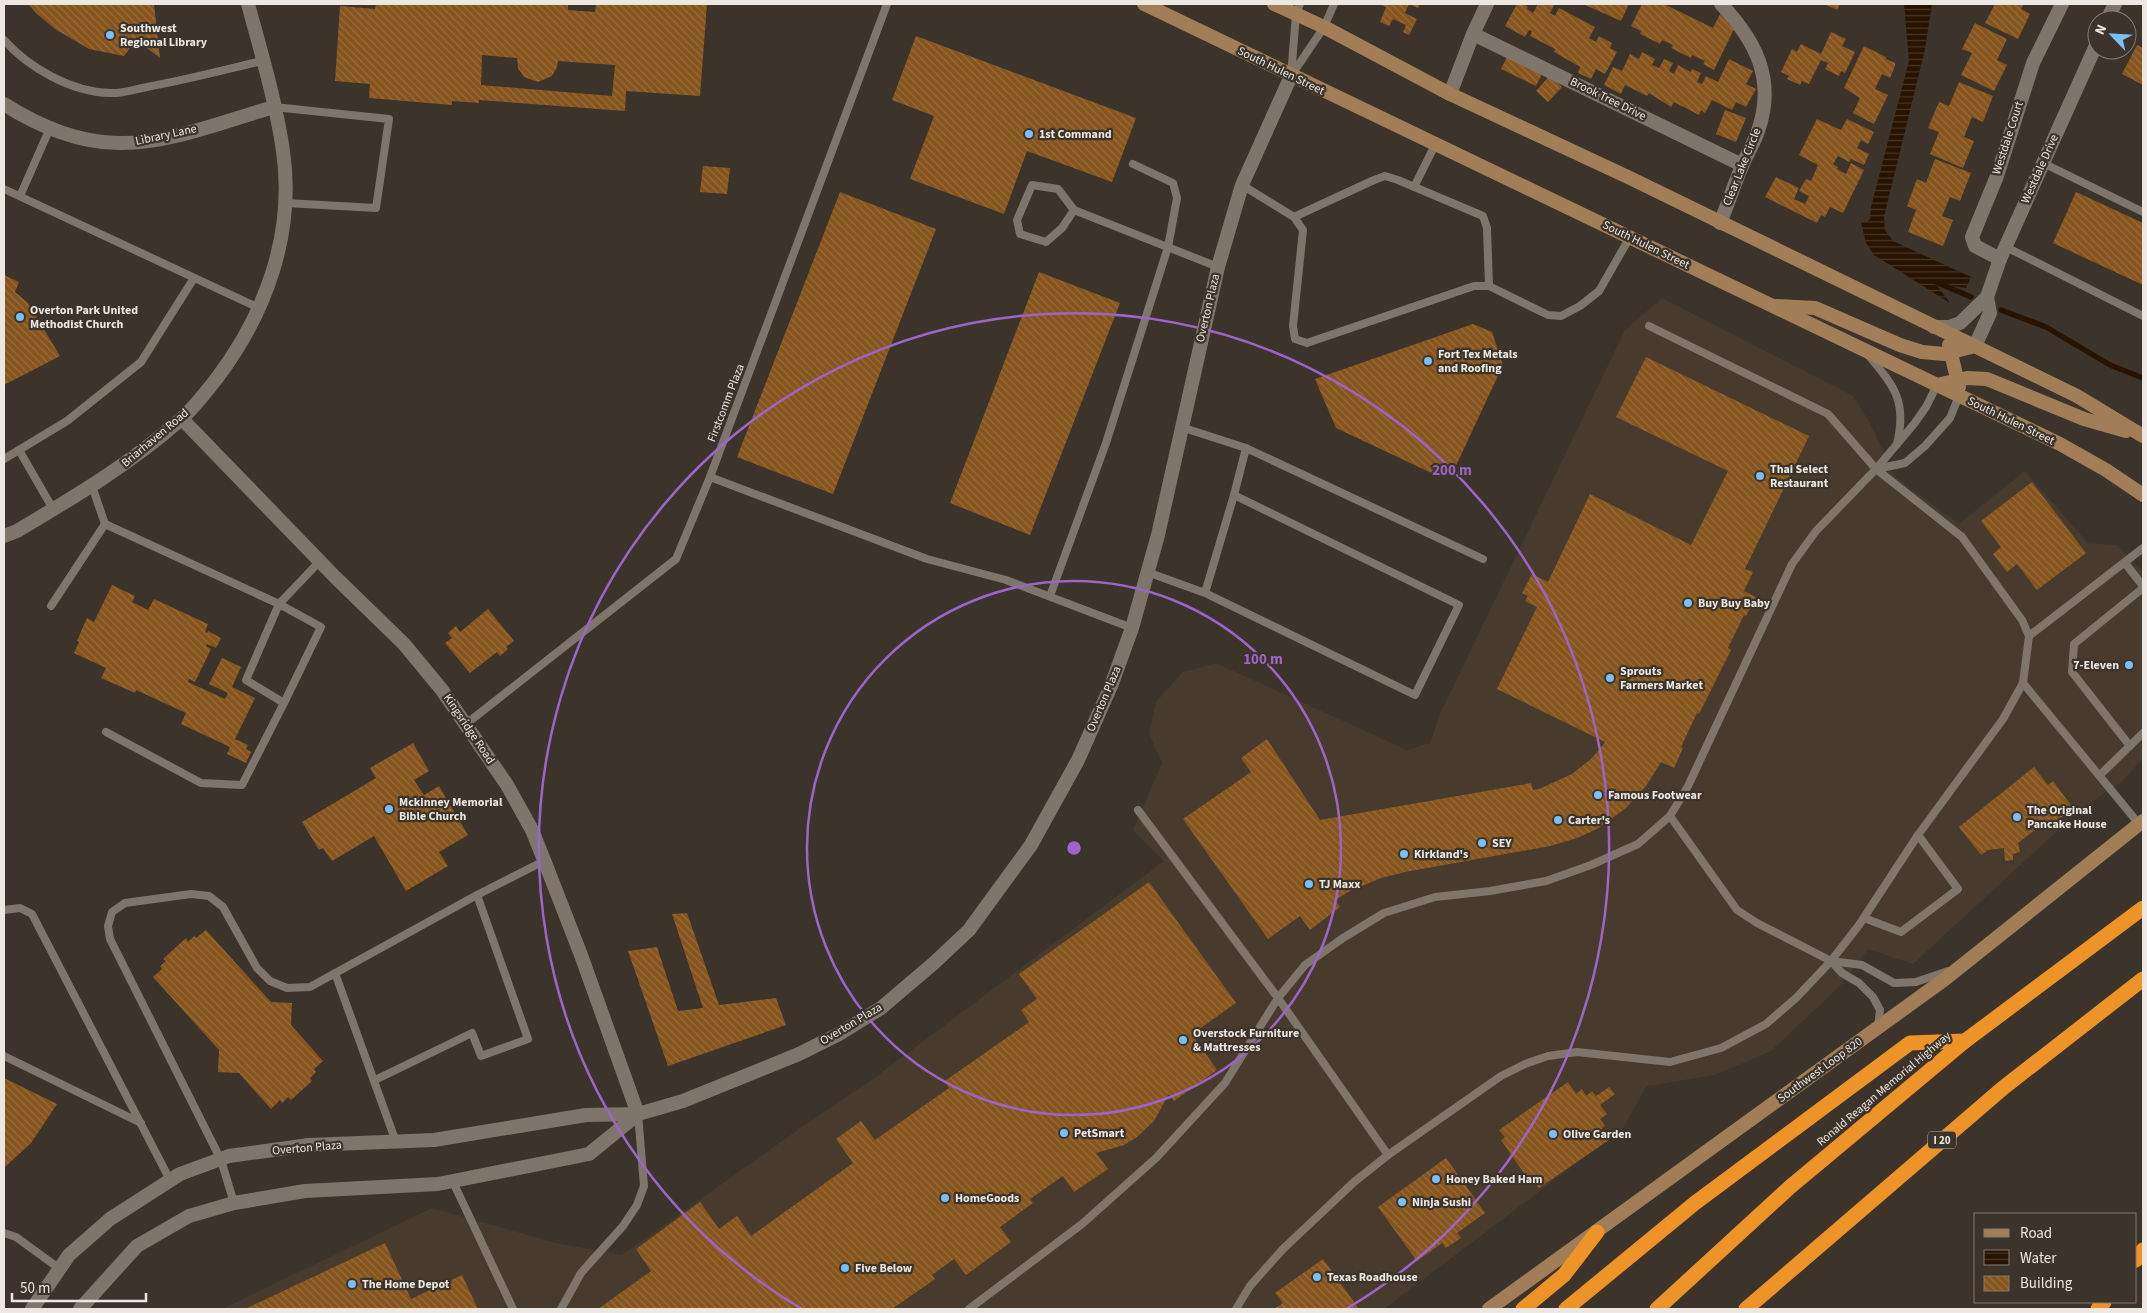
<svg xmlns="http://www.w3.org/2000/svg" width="2147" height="1313" font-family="'Source Sans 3',sans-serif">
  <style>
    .built { fill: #483b2e }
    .water { fill: url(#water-rules) }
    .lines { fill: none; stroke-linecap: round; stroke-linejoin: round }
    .stream { stroke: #271300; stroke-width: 5.5 }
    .building { fill: url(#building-back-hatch); fill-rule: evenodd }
    .service { stroke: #80756b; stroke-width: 8 }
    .minor { stroke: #80756b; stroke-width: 14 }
    .tertiary { stroke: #80756b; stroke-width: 14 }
    .secondary { stroke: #a17e57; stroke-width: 14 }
    .motorway { stroke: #ed9327; stroke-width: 15 }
    .ring { fill: none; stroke: #9d64c9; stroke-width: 2.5 }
    .poi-dot { fill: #79bff8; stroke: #3c332a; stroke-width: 2 }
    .labels { text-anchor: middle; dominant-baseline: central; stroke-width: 4.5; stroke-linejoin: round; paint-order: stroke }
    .shield { fill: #3c332a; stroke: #b8b1aa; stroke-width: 1 }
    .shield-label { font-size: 11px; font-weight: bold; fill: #ede7e1 }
    .poi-label { font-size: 12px; font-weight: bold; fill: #ede7e1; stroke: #3c332a; text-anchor: start }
    .street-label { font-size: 12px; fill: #ede7e1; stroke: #3c332a }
    .centre { fill: #9d64c9; stroke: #3c332a; stroke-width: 2.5 }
    .ring-label { font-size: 15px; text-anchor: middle; font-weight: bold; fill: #9d64c9; stroke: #3c332a; stroke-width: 4.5; stroke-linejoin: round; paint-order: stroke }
  </style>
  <defs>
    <pattern id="water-rules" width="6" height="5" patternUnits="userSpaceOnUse" patternTransform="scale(1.25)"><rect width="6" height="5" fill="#271300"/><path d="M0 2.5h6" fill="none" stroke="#473525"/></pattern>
    <pattern id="building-back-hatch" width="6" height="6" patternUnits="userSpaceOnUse" patternTransform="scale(1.25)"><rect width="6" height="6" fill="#86541d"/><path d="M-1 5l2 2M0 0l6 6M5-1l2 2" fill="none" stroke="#976d3e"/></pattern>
  </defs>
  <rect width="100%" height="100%" fill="#3c332a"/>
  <path class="built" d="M1662 298 1853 396 1870 423 1895 477 1959 524 2025 471 2088 543 2117 545 2143 572V758L2123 781 2080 810 1913 964 1868 949 1843 983 1771 1051 1715 1075 1647 1086 1623 1128 1384 1309H222L432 1208 556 1243 622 1255 809 1122 873 1079 1164 861 1133 830 1162 763 1149 734 1156 702 1183 672 1216 663 1407 750 1430 743 1440 714 1625 330Z"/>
  <path class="water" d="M1904 4H1932L1925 49 1884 217 1885 230 1893 241 1971 277 1966 288 1936 284 1950 303 1874 255 1866 243 1861 222H1867L1870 219 1871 207 1909 61Z"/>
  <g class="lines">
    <g class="stream">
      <path d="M1936 282 1971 297"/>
      <path d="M2001 310 2046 327 2110 365 2143 378"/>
    </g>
  </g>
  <g class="building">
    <path d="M28 4H154L160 58 136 40 124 56 89 49 55 29 37 14Z"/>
    <path d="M376 4H568V10L595 12 596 4H707L700 96 626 91 625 111 479 100V103L452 101V105L369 98 370 84 335 81 340 6 375 9ZM482 55 517 58 518 68 524 77 538 82 552 76 557 67 558 61 615 65 612 96 481 85Z"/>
    <path d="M1379 4H1420L1418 8 1409 4 1405 13 1417 19 1409 35 1403 32 1406 25 1393 19 1389 26 1380 22 1386 7Z"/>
    <path d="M1517 4H1523L1528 7 1527 9 1533 13 1538 4H1551L1554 5 1550 13 1555 16 1559 8 1595 27 1589 38 1596 42 1599 36 1612 43 1610 48 1617 52 1605 74 1596 69 1591 79 1578 73 1580 67 1554 52 1555 49 1530 36 1532 31 1529 30 1525 37 1505 26Z"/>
    <path d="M1583 4H1629L1621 21Z"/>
    <path d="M1642 4H1664L1713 28 1720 14 1737 23 1714 70 1703 64 1705 61 1692 55 1691 58 1671 48 1673 45 1662 40 1660 44 1640 34 1641 31 1631 26Z"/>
    <path d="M1824 4H1840L1837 10Z"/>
    <path d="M1995 4H2024L2021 9 2030 14 2018 39 1985 23Z"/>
    <path d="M1975 23 2007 39 1997 60 2007 65 1994 91 1961 75 1972 53 1962 49Z"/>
    <path d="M1831 32 1846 39 1842 46 1855 52 1845 73 1841 71 1839 76 1825 69 1828 63 1821 60 1809 84 1802 81 1800 85 1787 79 1789 76 1781 72 1792 49 1797 52 1801 44 1821 54Z"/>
    <path d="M916 36 1136 118 1112 182 1027 151 1004 214 910 179 934 116 892 100Z"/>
    <path d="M2137 45 2143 48V85L2122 74Z"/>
    <path d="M1864 46 1886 57V59L1895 63V66L1890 78 1882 74 1875 89 1888 95 1874 124 1853 113 1860 98 1844 88Z"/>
    <path d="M1642 52 1655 59 1652 65 1659 68 1664 59 1673 63 1669 71 1674 74 1678 65 1691 72 1692 69 1701 73 1697 82 1702 84 1706 76 1718 82 1729 59 1753 71 1746 84 1756 89 1746 107 1736 102 1732 110 1712 100 1705 113 1701 110 1699 115 1674 102 1671 107 1649 93 1647 96 1625 85 1621 94 1604 85 1613 67 1622 71 1630 54 1639 59Z"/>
    <path d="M1509 53 1544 70 1536 86 1501 69Z"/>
    <path d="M1550 75 1562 87 1548 102 1536 91Z"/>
    <path d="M1959 82 1993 96 1983 122 1972 117 1964 137 1974 141 1963 168 1930 154 1939 132 1928 128 1939 102 1949 106Z"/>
    <path d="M1725 110 1746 118 1736 142 1716 134Z"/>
    <path d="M1817 119 1841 130 1847 119 1874 132 1868 144 1861 140 1857 148 1869 154 1864 165 1851 159 1849 162 1838 156 1833 164 1838 167 1837 169 1846 174 1851 163 1864 170 1843 213 1830 207 1825 217 1821 215 1817 223 1765 197 1776 177 1799 188 1794 199 1805 204 1809 196 1799 191 1806 179 1811 181 1818 165 1799 155Z"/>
    <path d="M1935 159 1971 173 1960 201 1950 197 1942 216 1953 220 1943 246 1908 232 1916 210 1907 206 1917 179 1926 183Z"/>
    <path d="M703 166 730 168 727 194 700 192Z"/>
    <path d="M840 192 936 229 833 494 737 457Z"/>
    <path d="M2076 192 2143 223V285L2053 243Z"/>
    <path d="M1039 272 1120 303 1030 535 950 503Z"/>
    <path d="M4 275 19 282 15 292 28 303 60 356 4 385Z"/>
    <path d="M1473 324 1492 332 1503 365 1453 472 1440 477 1336 428 1315 379Z"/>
    <path d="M1646 357 1809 436 1745 569 1753 572 1744 591 1756 597 1746 616 1744 615 1728 648 1731 650 1699 714 1697 713 1681 747 1683 748 1674 768 1661 762 1646 786 1626 808 1597 829 1577 838 1550 846 1405 872 1381 878 1350 891 1335 900 1340 907 1310 930 1300 916 1268 939 1183 819 1251 772 1241 758 1267 739 1320 820 1531 783 1533 790 1539 789 1572 774 1591 759 1603 745 1605 742 1497 689 1537 607 1525 601 1528 596 1522 593 1532 574 1548 582 1590 494 1691 545 1728 471 1616 417Z"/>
    <path d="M2032 482 2086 553 2037 590 2017 564 2007 572 1993 554 2001 547 1981 521Z"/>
    <path d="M112 585 135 596 132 602 148 610 154 599 208 624 205 632 207 633 208 631 221 638 216 648 207 644 206 646 211 649 195 682 189 679 188 682 225 699 228 693 209 684 222 658 241 667 232 687 255 698 235 739 248 745 246 749 251 752 246 763 227 754 230 747 181 724 186 713 136 690 135 693 101 678 106 668 74 653 79 642 77 641 87 618 94 622Z"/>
    <path d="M488 609 514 641 506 647 508 649 500 656 497 652 470 673 445 643 452 638 448 633 456 626 460 632Z"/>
    <path d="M413 743 429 771 414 780 424 795 439 786 468 835 439 852 448 866 406 891 374 836 332 861 323 848 319 850 302 822 376 778 370 768Z"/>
    <path d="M2034 767 2048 785 2053 781 2073 808 2045 830 2041 825 2018 843 2020 852 2013 854V860L2005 861 2004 848 1988 850 1981 855 1959 827Z"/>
    <path d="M1149 882 1236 1003 1192 1034 1217 1070 1174 1101 1169 1094 1154 1121 1137 1137 1124 1145 1096 1153 1108 1169 1074 1192 1063 1176 1030 1199 1033 1203 1000 1227 1011 1242 966 1275 954 1259 932 1275 935 1279 892 1309H598L651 1271 636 1249 700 1202 719 1229 737 1216 751 1236 853 1163 836 1139 861 1121 875 1140 949 1088 945 1081 1029 1022 1021 1010 1037 999 1019 974Z"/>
    <path d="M687 913 719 1005 776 998 786 1025 668 1066 628 951 657 947 678 1011 703 1008 672 914Z"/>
    <path d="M206 930 271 1002 292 1003 291 1025 323 1061 314 1069 316 1072 310 1078 312 1081 291 1100 288 1097 282 1103 280 1100 271 1109 239 1073 218 1072 219 1050 153 977 162 969 160 966 166 961 163 959 186 938 188 942 194 936 196 938Z"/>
    <path d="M4 1078 57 1104 31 1143 4 1168Z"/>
    <path d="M1568 1082 1576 1094 1582 1089 1586 1096 1592 1091 1596 1096 1609 1087 1615 1094 1600 1105 1607 1114 1600 1119 1605 1126 1601 1129 1609 1140 1539 1188 1531 1177 1528 1179 1501 1140 1505 1137 1499 1130Z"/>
    <path d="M1446 1158 1485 1213 1457 1233 1461 1238 1446 1248 1442 1243 1417 1261 1378 1207Z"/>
    <path d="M385 1243 411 1299 462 1275 478 1309H245Z"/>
    <path d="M1323 1259 1359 1309H1274L1283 1303 1275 1293Z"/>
  </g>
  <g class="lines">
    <g class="service">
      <path d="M4 40C29 68 71 92 110 93 122 94 135 89 147 87 186 80 224 70 262 61"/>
      <path d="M1291 76 1324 27 1334 4"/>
      <path d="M1291 76 1296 14 1300 4"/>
      <path d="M274 107 389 119 376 208 286 203"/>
      <path d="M2043 163 2143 212"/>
      <path d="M1242 185 1294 217 1303 230 1293 326 1295 339 1307 343 1474 286H1489L1548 315 1561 316 1580 306 1599 291 1630 237"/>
      <path d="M1414 187 1435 145"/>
      <path d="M4 189 259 308"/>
      <path d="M20 196 50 128"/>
      <path d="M1074 210 1062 228 1046 242 1020 234 1017 220 1032 185 1058 189 1074 210 1218 267"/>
      <path d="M1294 217 1374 180 1385 176 1398 180 1483 216 1487 228 1489 286"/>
      <path d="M2006 247 2143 316"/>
      <path d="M1869 356C1895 387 1907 402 1897 444"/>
      <path d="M1181 427 1246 448"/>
      <path d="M19 450 53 509"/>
      <path d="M4 459 67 421 141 362 194 278"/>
      <path d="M1876 469 1905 463 1925 446 1950 418 1959 396"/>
      <path d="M710 477 927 559 1006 580 1132 628"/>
      <path d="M92 486 105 524 279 604 321 627 284 703 246 680 279 604 320 561"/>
      <path d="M1234 495 1246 448 1483 559"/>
      <path d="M2125 563 2143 586"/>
      <path d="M1147 572 1205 593 1415 695 1459 605 1234 495 1205 593"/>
      <path d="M1050 596 1106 443 1168 247 1177 198 1173 183 1133 164"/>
      <path d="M51 606 105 524"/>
      <path d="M2029 636 2143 548"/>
      <path d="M2023 683 2139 824"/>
      <path d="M466 724 676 559 710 477 887 4"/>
      <path d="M106 732 201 783 242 785 284 703"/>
      <path d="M2130 746 2072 672 2074 644 2143 588"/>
      <path d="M2100 775 2143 733"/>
      <path d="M1138 810 1278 998 1388 1155"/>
      <path d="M1670 816 1737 910 1757 923 1831 961 1862 965 1894 983 1916 982 1948 971"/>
      <path d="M4 910 20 908 32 914 170 1180"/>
      <path d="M1864 918 1901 932 1958 889 1918 835"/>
      <path d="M1831 961 1842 973 1859 983 1873 997 1880 1010 1878 1028"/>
      <path d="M335 973 396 1142"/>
      <path d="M4 1056 141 1123"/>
      <path d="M375 1080 472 1033 481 1056 528 1039 477 895"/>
      <path d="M453 1182 513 1309"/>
      <path d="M234 1203 221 1160 110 939 108 926 112 912 125 903 191 894 209 896 223 907 257 968 270 981 287 988 310 987 477 895 544 861"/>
      <path d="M4 1233 16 1237 60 1269"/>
      <path d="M561 1309 581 1273 623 1226 637 1205 644 1186 638 1114"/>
      <path d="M969 1309 1082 1224 1156 1158 1225 1083 1278 998 1305 965 1343 938 1384 913 1435 897 1490 891 1546 881 1591 865 1638 844 1670 816 1688 786 1792 564 1816 531 1876 469 1914 424 1926 407 1937 385"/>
      <path d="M1236 1309 1250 1286 1283 1249 1354 1182 1388 1155 1501 1076 1525 1064 1548 1056 1577 1052 1670 1062 1721 1048 1766 1024 1796 998 1831 961 1859 925 1918 835 2003 719 2023 683 2029 636 2022 620 1962 537 1876 469 1828 414 1649 326"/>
    </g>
    <g class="minor">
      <path d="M1473 34 1742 165"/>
      <path d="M1450 94 1473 34 1487 4"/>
      <path d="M4 104C38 126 81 144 122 143 172 143 227 120 274 107"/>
      <path d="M1720 223C1728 204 1734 185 1742 166 1747 154 1754 143 1758 131 1776 80 1756 41 1721 4"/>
      <path d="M2000 259 1975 246 1972 237 1997 176 2033 63 2062 4"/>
      <path d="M182 419 335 577 404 644 442 690 507 785 532 830 546 865 581 955 638 1114"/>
    </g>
    <g class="tertiary">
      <path d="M2107 20 2115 4"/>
      <path d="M1934 327H1949L1960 323 1987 297 2000 259 2097 43"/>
      <path d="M1975 346 1990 313 1987 297"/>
      <path d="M4 536 17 531C74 497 130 464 180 420 194 408 206 392 217 378 266 313 295 233 283 151 276 102 261 52 248 4"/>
      <path d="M32 1309 69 1255 110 1219 180 1174 229 1156 309 1145 434 1140 586 1115 638 1114 683 1101 799 1054 839 1034 881 1008 934 963 969 930 1031 845 1078 760 1111 686 1132 628 1158 535 1218 267 1242 185 1291 76"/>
      <path d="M80 1309 137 1246 189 1216 234 1203 305 1191 438 1184 589 1154 638 1114"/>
    </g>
    <g class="secondary">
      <path d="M1144 4 2060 444 2106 470 2143 495"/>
      <path d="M1274 4 1324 27 1450 94 1630 178 2077 396 2143 436"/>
      <path d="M1776 306 1815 308 1900 345 1922 352 1944 354 1975 346"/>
      <path d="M1949 345 1959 387"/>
      <path d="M1937 385 1967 378 1987 379 2084 419 2126 431"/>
      <path d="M1489 1309 1945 979 2143 821"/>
    </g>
    <g class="motorway">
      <path d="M2136 1260 2143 1250"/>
      <path d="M1523 1309 1564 1275 1597 1232"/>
      <path d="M1566 1309 1695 1203 1910 1043 1965 1041"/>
      <path d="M1657 1309 1790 1187 1965 1041 2143 908"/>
      <path d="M1746 1309 2003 1088 2143 979"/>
      <path d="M2098 1309 2104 1302"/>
    </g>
  </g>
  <g class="ring">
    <circle cx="1074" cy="848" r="267"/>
    <path d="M802 1309A535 535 0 1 1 1346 1309"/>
  </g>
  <g class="poi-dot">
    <circle cx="110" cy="35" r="5"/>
    <circle cx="1029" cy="134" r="5"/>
    <circle cx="20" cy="317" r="5"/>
    <circle cx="1428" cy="361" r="5"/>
    <circle cx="1760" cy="476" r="5"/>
    <circle cx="1688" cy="603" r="5"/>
    <circle cx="2129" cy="665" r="5"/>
    <circle cx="1610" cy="678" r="5"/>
    <circle cx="1598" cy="795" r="5"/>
    <circle cx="389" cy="809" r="5"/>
    <circle cx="2017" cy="817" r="5"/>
    <circle cx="1558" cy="820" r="5"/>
    <circle cx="1482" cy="843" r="5"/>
    <circle cx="1404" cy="854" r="5"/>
    <circle cx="1309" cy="884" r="5"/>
    <circle cx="1183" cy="1040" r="5"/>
    <circle cx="1064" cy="1133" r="5"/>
    <circle cx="1553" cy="1134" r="5"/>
    <circle cx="1436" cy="1179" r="5"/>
    <circle cx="945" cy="1198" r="5"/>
    <circle cx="1402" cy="1202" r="5"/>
    <circle cx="845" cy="1268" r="5"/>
    <circle cx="1317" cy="1277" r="5"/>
    <circle cx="352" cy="1284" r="5"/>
  </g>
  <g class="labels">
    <rect class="shield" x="1928" y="1131.5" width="28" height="17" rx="4"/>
    <g class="shield-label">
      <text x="1942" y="1140">I 20</text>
    </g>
    <g class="poi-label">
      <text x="120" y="28">Southwest<tspan x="120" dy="14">Regional Library</tspan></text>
      <text x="1039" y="134">1st Command</text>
      <text x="30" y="310">Overton Park United<tspan x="30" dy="14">Methodist Church</tspan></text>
      <text x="1438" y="354">Fort Tex Metals<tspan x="1438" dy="14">and Roofing</tspan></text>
      <text x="1770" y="469">Thai Select<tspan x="1770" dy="14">Restaurant</tspan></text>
      <text x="1698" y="603">Buy Buy Baby</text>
      <text x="2119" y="665" text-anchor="end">7-Eleven</text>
      <text x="1620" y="671">Sprouts<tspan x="1620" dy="14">Farmers Market</tspan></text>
      <text x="1608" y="795">Famous Footwear</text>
      <text x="399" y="802">Mckinney Memorial<tspan x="399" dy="14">Bible Church</tspan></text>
      <text x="2027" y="810">The Original<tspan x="2027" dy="14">Pancake House</tspan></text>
      <text x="1568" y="820">Carter's</text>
      <text x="1492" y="843">SEY</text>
      <text x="1414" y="854">Kirkland's</text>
      <text x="1319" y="884">TJ Maxx</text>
      <text x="1193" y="1033">Overstock Furniture<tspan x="1193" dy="14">&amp; Mattresses</tspan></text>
      <text x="1074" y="1133">PetSmart</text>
      <text x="1563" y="1134">Olive Garden</text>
      <text x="1446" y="1179">Honey Baked Ham</text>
      <text x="955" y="1198">HomeGoods</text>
      <text x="1412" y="1202">Ninja Sushi</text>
      <text x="855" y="1268">Five Below</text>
      <text x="1327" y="1277">Texas Roadhouse</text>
      <text x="362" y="1284">The Home Depot</text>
    </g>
    <g class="street-label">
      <text transform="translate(1281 71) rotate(26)">South Hulen Street</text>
      <text transform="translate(1608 99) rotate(26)">Brook Tree Drive</text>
      <text transform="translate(166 135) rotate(-12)">Library Lane</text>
      <text transform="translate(2008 138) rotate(-72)">Westdale Court</text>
      <text transform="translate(1742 167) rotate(-68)">Clear Lake Circle</text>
      <text transform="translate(2040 169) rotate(-66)">Westdale Drive</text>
      <text transform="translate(1646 245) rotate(26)">South Hulen Street</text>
      <text transform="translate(1208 308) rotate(-77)">Overton Plaza</text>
      <text transform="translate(726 403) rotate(-69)">Firstcomm Plaza</text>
      <text transform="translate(2011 421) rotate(26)">South Hulen Street</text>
      <text transform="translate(155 438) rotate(-40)">Briarhaven Road</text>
      <text transform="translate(1104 699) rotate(-67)">Overton Plaza</text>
      <text transform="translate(469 729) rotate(56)">Kingsridge Road</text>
      <text transform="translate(851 1024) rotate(-31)">Overton Plaza</text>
      <text transform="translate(1820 1070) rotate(-36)">Southwest Loop 820</text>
      <text transform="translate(1884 1089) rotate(-40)">Ronald Reagan Memorial Highway</text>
      <text transform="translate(307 1148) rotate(-5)">Overton Plaza</text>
    </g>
  </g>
  <circle cx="1074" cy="848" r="8" class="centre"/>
  <g class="ring-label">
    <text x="1452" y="475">200 m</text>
    <text x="1263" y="664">100 m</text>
  </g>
  <rect width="2147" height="1313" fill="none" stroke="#ede7e1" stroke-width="10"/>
  <rect x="1974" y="1213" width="162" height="90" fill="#3c332a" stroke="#837b73"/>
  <rect x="1984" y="1229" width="25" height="8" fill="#a17e57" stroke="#837b73"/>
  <text x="2020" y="1238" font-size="15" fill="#ede7e1">Road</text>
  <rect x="1984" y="1250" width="25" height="15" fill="url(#water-rules)" stroke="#837b73"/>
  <text x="2020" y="1263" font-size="15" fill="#ede7e1">Water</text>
  <rect x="1984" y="1276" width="25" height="15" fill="url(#building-back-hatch)" stroke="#837b73"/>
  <text x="2020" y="1288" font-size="15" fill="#ede7e1">Building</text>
  <g transform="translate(2112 35) rotate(295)"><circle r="24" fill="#3c332a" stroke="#837b73"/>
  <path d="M0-4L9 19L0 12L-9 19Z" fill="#79bff8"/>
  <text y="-8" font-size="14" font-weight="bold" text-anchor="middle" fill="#ede7e1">N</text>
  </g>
  <path d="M12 1293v8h134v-8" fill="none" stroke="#ede7e1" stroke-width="2.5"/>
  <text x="20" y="1293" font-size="15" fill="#ede7e1" stroke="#3c332a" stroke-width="4" paint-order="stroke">50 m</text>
</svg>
